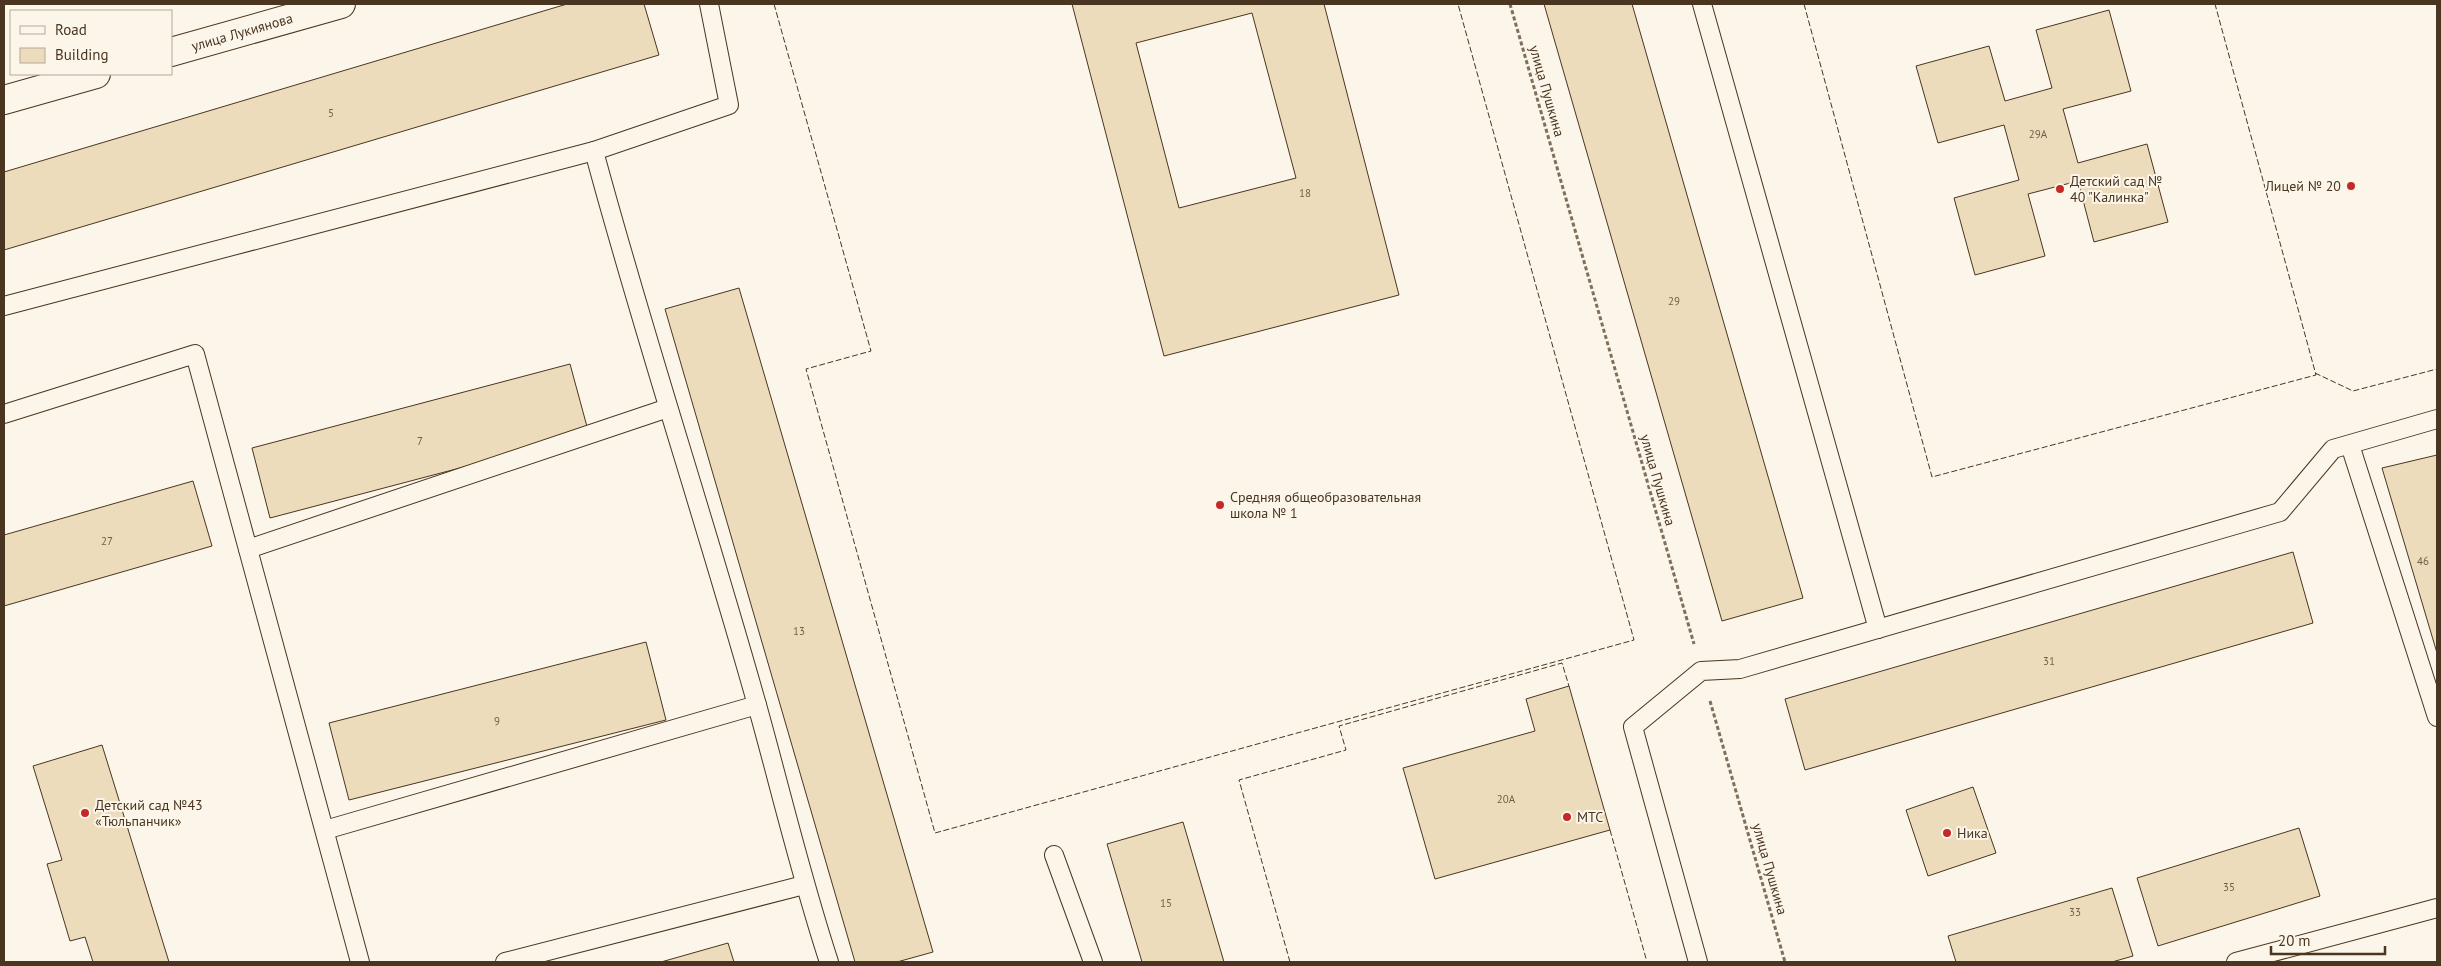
<svg xmlns="http://www.w3.org/2000/svg" width="2441" height="966" font-family="'PT Sans',sans-serif">
  <style>
    .building { fill: #ecdcbc; stroke: #4a3520; fill-rule: evenodd }
    .lines { fill: none; stroke-linecap: round; stroke-linejoin: round }
    .lane-casing { stroke: #4a3520; stroke-width: 20 }
    .street-casing { stroke: #4a3520; stroke-width: 30 }
    .path { stroke: #7f6f5c; stroke-width: 3; stroke-dasharray: 4 2.5; stroke-linecap: butt }
    .lane { stroke: #fbf6e9; stroke-width: 18 }
    .street { stroke: #fbf6e9; stroke-width: 28 }
    .fence { stroke: #4a3520; stroke-width: 1; stroke-dasharray: 6 2.5; stroke-linecap: butt }
    .poi-dot { fill: #c62828; stroke: #fbf6e9; stroke-width: 2 }
    .labels { text-anchor: middle; dominant-baseline: central; stroke-width: 4; stroke-linejoin: round; paint-order: stroke }
    .number-label { font-size: 11px; fill: #725f47 }
    .street-label { font-size: 14px; fill: #4a3520; stroke: #fbf6e9 }
    .poi-label { font-size: 14px; fill: #4a3520; stroke: #fbf6e9; text-anchor: start }
  </style>
  <rect width="100%" height="100%" fill="#fbf6e9"/>
  <g class="building">
    <path d="M567 4H644L659 55 4 250V172Z"/>
    <path d="M1072 4H1324L1399 295 1164 356ZM1252 13 1296 178 1179 208 1136 43Z"/>
    <path d="M1544 4H1632L1803 598 1722 621Z"/>
    <path d="M2109 10 2131 91 2063 109 2078 163 2147 144 2168 222 2094 242 2078 181 2028 194 2045 256 1975 275 1954 198 2019 180 2004 125 1938 143 1916 66 1989 46 2005 101 2052 88 2036 30Z"/>
    <path d="M739 288 933 952 897 962H855L665 309Z"/>
    <path d="M570 364 589 434 270 518 252 448Z"/>
    <path d="M2437 455V653L2382 468Z"/>
    <path d="M193 481 212 546 4 606V535Z"/>
    <path d="M2293 552 2313 623 1805 770 1785 699Z"/>
    <path d="M646 642 666 720 349 800 329 723Z"/>
    <path d="M1569 686 1610 830 1435 879 1403 768 1535 731 1526 699Z"/>
    <path d="M102 745 169 962H93L85 937 70 941 47 864 62 860 33 766Z"/>
    <path d="M1973 787 1996 853 1928 876 1906 810Z"/>
    <path d="M1183 822 1224 962H1142L1107 844Z"/>
    <path d="M2299 828 2320 896 2158 946 2137 878Z"/>
    <path d="M2112 888 2133 956 2112 962H1956L1948 936Z"/>
    <path d="M728 943 734 962H661Z"/>
  </g>
  <g class="lines">
    <g class="lane-casing">
      <g id="lane">
        <path d="M709 4 729 105 594 151C644 337 705 520 757 705 781 791 801 877 829 962"/>
        <path d="M1702 4 1878 629"/>
        <path d="M4 306 594 151"/>
        <path d="M4 414 195 354 360 962"/>
        <path d="M2350 445 2437 717"/>
        <path d="M248 549 668 408"/>
        <path d="M325 830 757 705"/>
        <path d="M1054 855 1093 962"/>
        <path d="M505 962 804 885"/>
        <path d="M1698 962 1633 727 1701 671 1740 669 2280 512 2333 449 2437 419"/>
        <path d="M2236 962 2437 908"/>
      </g>
    </g>
    <g class="street-casing">
      <g id="street">
        <path d="M171 52 341 4"/>
        <path d="M4 100 96 74"/>
      </g>
    </g>
    <g class="path">
      <path d="M1510 4 1694 644"/>
      <path d="M1710 701 1785 962"/>
    </g>
    <use href="#lane" class="lane"/>
    <use href="#street" class="street"/>
    <g class="fence">
      <path d="M774 4 871 351 806 369 935 833 1634 640 1458 4"/>
      <path d="M1804 4 1932 477 2316 375 2215 4"/>
      <path d="M2315 373 2353 391 2437 369"/>
      <path d="M1610 830 1647 962"/>
      <path d="M1290 962 1239 780 1346 750 1339 726 1562 663 1569 686"/>
    </g>
  </g>
  <g class="poi-dot">
    <circle cx="2351" cy="186" r="5"/>
    <circle cx="2060" cy="189" r="5"/>
    <circle cx="1220" cy="505" r="5"/>
    <circle cx="85" cy="813" r="5"/>
    <circle cx="1567" cy="817" r="5"/>
    <circle cx="1947" cy="833" r="5"/>
  </g>
  <g class="labels">
    <g class="number-label">
      <text x="331" y="113">5</text>
      <text x="2038" y="134">29А</text>
      <text x="1305" y="193">18</text>
      <text x="1674" y="301">29</text>
      <text x="420" y="441">7</text>
      <text x="107" y="541">27</text>
      <text x="2423" y="561">46</text>
      <text x="799" y="631">13</text>
      <text x="2049" y="661">31</text>
      <text x="497" y="721">9</text>
      <text x="1506" y="799">20А</text>
      <text x="2229" y="887">35</text>
      <text x="1166" y="903">15</text>
      <text x="2075" y="912">33</text>
    </g>
    <g class="street-label">
      <text transform="translate(242 32) rotate(-16)">улица Лукиянова</text>
      <text transform="translate(1547 91) rotate(74)">улица Пушкина</text>
      <text transform="translate(1658 480) rotate(74)">улица Пушкина</text>
      <text transform="translate(1770 869) rotate(74)">улица Пушкина</text>
    </g>
    <g class="poi-label">
      <text x="2070" y="181">Детский сад №<tspan x="2070" dy="16">40 "Калинка"</tspan></text>
      <text x="2341" y="186" text-anchor="end">Лицей № 20</text>
      <text x="1230" y="497">Средняя общеобразовательная<tspan x="1230" dy="16">школа № 1</tspan></text>
      <text x="95" y="805">Детский сад №43<tspan x="95" dy="16">«Тюльпанчик»</tspan></text>
      <text x="1577" y="817">МТС</text>
      <text x="1957" y="833">Ника</text>
    </g>
  </g>
  <rect width="2441" height="966" fill="none" stroke="#4a3520" stroke-width="10"/>
  <rect x="10" y="10" width="162" height="65" fill="#fbf6e9" stroke="#b4a999"/>
  <rect x="20" y="26" width="25" height="8" fill="#fbf6e9" stroke="#b4a999"/>
  <text x="55" y="35" font-size="15" fill="#4a3520">Road</text>
  <rect x="20" y="48" width="25" height="15" fill="#ecdcbc" stroke="#b4a999"/>
  <text x="55" y="60" font-size="15" fill="#4a3520">Building</text>
  <path d="M2271 946v8h114v-8" fill="none" stroke="#4a3520" stroke-width="2.5"/>
  <text x="2278" y="946" font-size="15" fill="#4a3520" stroke="#fbf6e9" stroke-width="4" paint-order="stroke">20 m</text>
</svg>
